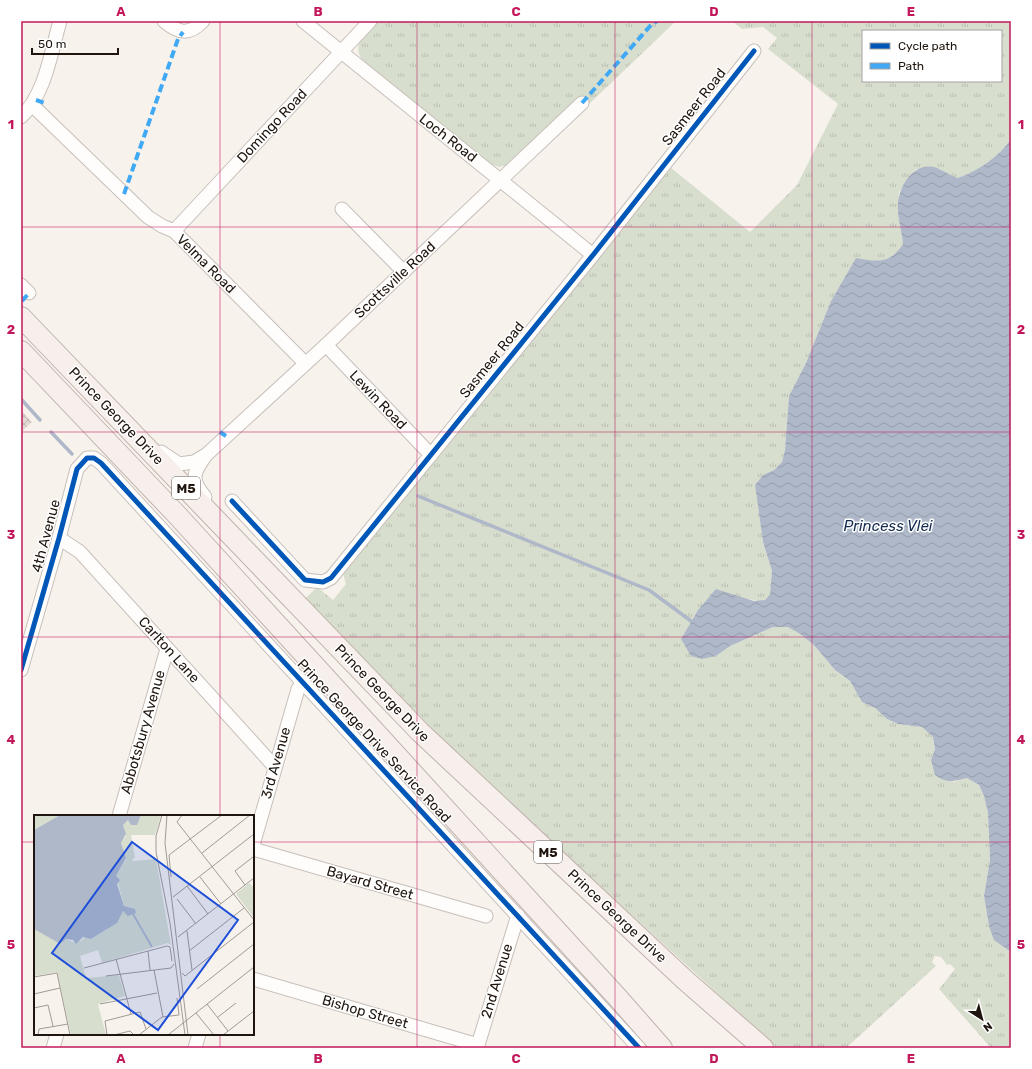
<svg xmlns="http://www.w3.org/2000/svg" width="1032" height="1069" font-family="Rubik,sans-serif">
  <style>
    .grass { fill: url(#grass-tufts); fill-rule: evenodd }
    .water { fill: url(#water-waves) }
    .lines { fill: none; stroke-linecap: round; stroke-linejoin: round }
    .stream { stroke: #aeb8c9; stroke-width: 3.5 }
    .building { fill: url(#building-cross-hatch) }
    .street-casing { stroke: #c7bfb9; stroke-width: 15 }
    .primary-casing { stroke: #c1b2ac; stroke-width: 22 }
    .street { stroke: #fefdfc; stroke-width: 13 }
    .primary { stroke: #f6efeb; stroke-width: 20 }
    .quiet { stroke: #3fa9f5; stroke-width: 4; stroke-dasharray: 8 4; stroke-linecap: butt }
    .cycleway-casing { stroke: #fff; stroke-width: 8 }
    .cycleway { stroke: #0057b8; stroke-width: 5 }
    .grid { fill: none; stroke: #c2185b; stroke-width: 1; stroke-opacity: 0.55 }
    .labels { text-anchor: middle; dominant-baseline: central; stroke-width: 3; stroke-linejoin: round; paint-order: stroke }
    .shield { fill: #fff; stroke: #625b56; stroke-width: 1 }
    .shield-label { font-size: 13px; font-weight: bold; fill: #1f150e }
    .street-label { font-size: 14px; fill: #1f150e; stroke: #fff }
    .water-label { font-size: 15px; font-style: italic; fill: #142b50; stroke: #fff }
    .inset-river { fill: none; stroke: #aeb8c9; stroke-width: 2 }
    .inset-road { fill: none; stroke: #a19a94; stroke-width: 1 }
    .view { fill: #1d4ed8; fill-opacity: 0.15; stroke: #1d4ed8; stroke-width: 2 }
    .inset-edge { fill: none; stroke: #1f150e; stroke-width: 2 }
    .neatline { fill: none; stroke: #c2185b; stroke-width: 1.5 }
    .grid-label { font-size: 13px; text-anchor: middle; font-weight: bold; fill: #c2185b }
  </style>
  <defs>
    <pattern id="grass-tufts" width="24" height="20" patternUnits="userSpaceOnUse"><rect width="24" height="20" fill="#d8dece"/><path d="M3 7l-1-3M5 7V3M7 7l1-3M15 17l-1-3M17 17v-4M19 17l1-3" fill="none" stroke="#b9beb0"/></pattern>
    <pattern id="water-waves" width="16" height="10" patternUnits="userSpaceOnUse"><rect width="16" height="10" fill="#aeb8c9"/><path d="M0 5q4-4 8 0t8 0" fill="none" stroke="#959dab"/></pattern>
    <pattern id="building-cross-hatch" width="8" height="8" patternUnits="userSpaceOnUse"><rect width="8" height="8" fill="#e2d9d2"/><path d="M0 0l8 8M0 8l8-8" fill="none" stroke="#c1b9b3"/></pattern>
  </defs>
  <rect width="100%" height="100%" fill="#f8f2ed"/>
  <g class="grass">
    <path d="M377 21H676L588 105 507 165 499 167 490 164 363 61C350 44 366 33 377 21Z"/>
    <path d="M732 21H1011V139C1001 155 975 173 957 178L937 168 916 169 899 192 898 206 903 244C890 264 877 262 856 259L831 301 806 363 789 396 785 450 782 462 774 470 763 475 755 485 763 542 772 571 770 594 765 600 759 601 742 598 698 610 681 639 716 656 730 646 773 627H788L800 634 814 645 835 670 850 681 862 702 875 708 887 719 898 724 922 727 933 737 935 749 931 760 954 782 967 778 979 785 984 796 988 813 990 860 984 896 989 926 1005 948 1011 952V1048H991L939 989 955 969 950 964 947 965 941 957 935 956 932 962 936 966 846 1048H777L470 767 387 686 306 598 317 587 333 600 346 584 343 573 670 167 750 232 797 185 838 104 768 49 777 38 763 27 742 29ZM863 31H1001V81H863Z"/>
  </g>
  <path class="water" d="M1011 139V952L994 940 989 926 984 896 990 860 988 813 984 796 979 785 967 778C953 782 946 783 935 775L931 760 935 749 933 737 922 727 898 724 887 719 875 708 862 702 850 681 835 670 814 645 800 634 788 627H773L730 646 716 656 702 659 691 656 681 639 698 610 716 589 754 601 765 600 770 594 772 571 763 542 755 485 763 475 774 470 782 462 785 450 789 396 806 363 831 301 856 258C877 262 890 264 903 244 902 231 897 217 898 204 899 185 915 160 937 168 944 171 950 175 957 178 975 173 1001 155 1011 139Z"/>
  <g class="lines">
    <g class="stream">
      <path d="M21 399 40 420"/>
      <path d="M51 432 72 454"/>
      <path d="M418 496 649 590 691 621"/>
    </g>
  </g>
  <path class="building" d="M21 410 32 422 21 432Z"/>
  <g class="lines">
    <g class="street-casing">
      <g id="street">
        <path d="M164 21C178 33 189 36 203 21"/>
        <path d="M303 21 593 255"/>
        <path d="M32 105 148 217 162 226 174 231 305 363"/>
        <path d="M21 117C45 95 51 52 60 21"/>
        <path d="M342 209 404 272"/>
        <path d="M174 231 370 21"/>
        <path d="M21 285 29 293"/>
        <path d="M326 345 431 455"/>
        <path d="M161 452 179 464 194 462 204 456"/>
        <path d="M205 497C190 479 193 473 206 455L326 345 582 103"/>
        <path d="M232 501 305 580 323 582 331 578 593 255 754 51"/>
        <path d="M59 538 80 552 274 766"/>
        <path d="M21 670 59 538 77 469 87 458H94L101 463 639 1048"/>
        <path d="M119 816 167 649"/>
        <path d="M253 845 298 689 303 682"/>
        <path d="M253 849 486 916"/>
        <path d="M253 979 478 1045"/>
        <path d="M53 1048 57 1034"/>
        <path d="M195 1048 199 1034"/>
        <path d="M477 1048 518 915"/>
      </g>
    </g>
    <g class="primary-casing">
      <g id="primary">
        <path d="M21 317 420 732 685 980 763 1048"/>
        <path d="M21 351 178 516 618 998 662 1048"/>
      </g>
    </g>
    <use href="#street" class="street"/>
    <use href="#primary" class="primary"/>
    <g class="quiet">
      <path d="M36 100 45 103"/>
      <path d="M582 103 651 25 657 21"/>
      <path d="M124 194 178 39 183 32"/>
      <path d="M22 301 29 293"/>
      <path d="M220 432 226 436"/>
    </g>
    <g class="cycleway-casing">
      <g id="cycleway">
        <path d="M232 501 305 580 323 582 331 578 593 255 754 51"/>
        <path d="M21 670 59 538 77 469 87 458H94L101 463 639 1048"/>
      </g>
    </g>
    <use href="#cycleway" class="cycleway"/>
  </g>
  <path class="grid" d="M220 21V816M417 21V1048M615 21V1048M812 21V1048M21 227H1011M21 432H1011M21 637H1011M21 842H35M253 842H1011M220 1034V1048"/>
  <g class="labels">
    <g class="shield">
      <rect x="172" y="477" width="28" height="22" rx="3"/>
      <rect x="534" y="841" width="28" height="22" rx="3"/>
    </g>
    <g class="shield-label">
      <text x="186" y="488">M5</text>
      <text x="548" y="852">M5</text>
    </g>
    <g class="street-label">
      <text transform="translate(694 107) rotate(-52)">Sasmeer Road</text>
      <text transform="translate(272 126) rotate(-47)">Domingo Road</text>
      <text transform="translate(448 138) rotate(38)">Loch Road</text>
      <text transform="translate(206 264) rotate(45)">Velma Road</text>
      <text transform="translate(395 280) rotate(-43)">Scottsville Road</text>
      <text transform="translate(492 360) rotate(-51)">Sasmeer Road</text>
      <text transform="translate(378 400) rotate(46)">Lewin Road</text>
      <text transform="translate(116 416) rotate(46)">Prince George Drive</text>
      <text transform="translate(46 536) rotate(-75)">4th Avenue</text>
      <text transform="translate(169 650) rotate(48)">Carlton Lane</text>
      <text transform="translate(382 693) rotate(46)">Prince George Drive</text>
      <text transform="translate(143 732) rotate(-74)">Abbotsbury Avenue</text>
      <text transform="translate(374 741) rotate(47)">Prince George Drive Service Road</text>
      <text transform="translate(276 763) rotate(-74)">3rd Avenue</text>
      <text transform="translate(370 883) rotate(16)">Bayard Street</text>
      <text transform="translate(617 916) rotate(43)">Prince George Drive</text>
      <text transform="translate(497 981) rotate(-73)">2nd Avenue</text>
      <text transform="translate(365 1012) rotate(16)">Bishop Street</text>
    </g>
    <g class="water-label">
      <text x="888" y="526">Princess Vlei</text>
    </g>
  </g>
  <g transform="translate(34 815)">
    <rect width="220" height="220" fill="#f8f2ed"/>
    <path d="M0 0H26L0 15ZM107 0H127L121 20H97L101 43 98 44 99 46 122 44 137 130 134 128 68 148 64 135 46 141 52 163 85 160 91 181 64 189 72 220H37L23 157 0 161V114L26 129 32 124 40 127 47 126 51 122 57 124 72 115 78 109 82 108 89 96 94 100 99 94 90 91 82 61 92 44 87 28 92 21 89 10 94 5 97 10H103ZM215 68 220 72V103L202 79Z" fill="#d8dece"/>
    <path d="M26 0H107L103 10H97L94 5 89 10 92 19 87 28 92 43 82 61 86 65 83 69 90 91 101 94 102 98 94 101 89 96 83 108 57 124 49 122 42 129 39 125 32 124 26 129 0 114V15Z" fill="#aeb8c9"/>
    <path class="inset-river" d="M99 99 118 132"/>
    <path class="inset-road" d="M128 0 122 21V37L136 108 151 220M133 0 131 28 154 220M148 0 143 7 220 105M168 38 216 0M137 62 135 40 188 0M166 62 187 89M211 70 201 56 219 42M153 71 174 99M139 82 220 19M143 84 162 109M153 116 158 155M144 122 220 63M114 136 116 155M155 136 210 93M82 144 97 199M50 153 133 131 136 132 138 146M120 155 129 202M148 158 151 161 220 107M72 161 137 153 140 149M0 162 23 158 36 220M163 174 220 129M0 179 26 173M66 189 123 178M173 189 194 216M0 193 14 190 19 211M162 198 180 220M184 202 202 188M4 220 5 214 34 209M73 220 71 206 106 197 112 214M80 220 96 216 100 220M105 220 128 202 145 200 143 183M134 220 220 152M189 220 220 196"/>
    <path class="view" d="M98 27 204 105 124 215 18 138Z"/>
    <rect width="220" height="220" class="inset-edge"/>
  </g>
  <rect width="1032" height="1069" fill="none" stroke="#ffffff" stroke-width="44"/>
  <rect x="862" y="30" width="140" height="52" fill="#ffffff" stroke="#a5a19f"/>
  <rect x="870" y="43" width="20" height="6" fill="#0057b8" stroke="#a5a19f"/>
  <text x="898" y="50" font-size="12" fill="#1f150e">Cycle path</text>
  <rect x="870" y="63" width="20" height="6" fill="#3fa9f5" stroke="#a5a19f"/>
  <text x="898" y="70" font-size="12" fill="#1f150e">Path</text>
  <g transform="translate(982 1019) rotate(144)" stroke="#ffffff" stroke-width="3" paint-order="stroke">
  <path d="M0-3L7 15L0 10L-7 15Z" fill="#1f150e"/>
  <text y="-6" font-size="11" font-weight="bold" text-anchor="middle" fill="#1f150e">N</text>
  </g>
  <path d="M32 48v6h86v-6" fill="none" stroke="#1f150e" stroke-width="2"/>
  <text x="38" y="48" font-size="12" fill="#1f150e" stroke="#ffffff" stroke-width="3" paint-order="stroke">50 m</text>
  <rect x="22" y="22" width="988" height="1025" class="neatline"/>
  <g class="grid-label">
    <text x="121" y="16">A</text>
    <text x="318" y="16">B</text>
    <text x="516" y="16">C</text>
    <text x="714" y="16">D</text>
    <text x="911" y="16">E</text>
    <text x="11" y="129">1</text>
    <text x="1021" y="129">1</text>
    <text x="11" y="334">2</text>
    <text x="1021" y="334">2</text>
    <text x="11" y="539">3</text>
    <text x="1021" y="539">3</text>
    <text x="11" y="744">4</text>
    <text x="1021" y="744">4</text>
    <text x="11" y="949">5</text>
    <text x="1021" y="949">5</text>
    <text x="121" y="1063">A</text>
    <text x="318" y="1063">B</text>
    <text x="516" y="1063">C</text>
    <text x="714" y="1063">D</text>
    <text x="911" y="1063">E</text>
  </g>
</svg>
